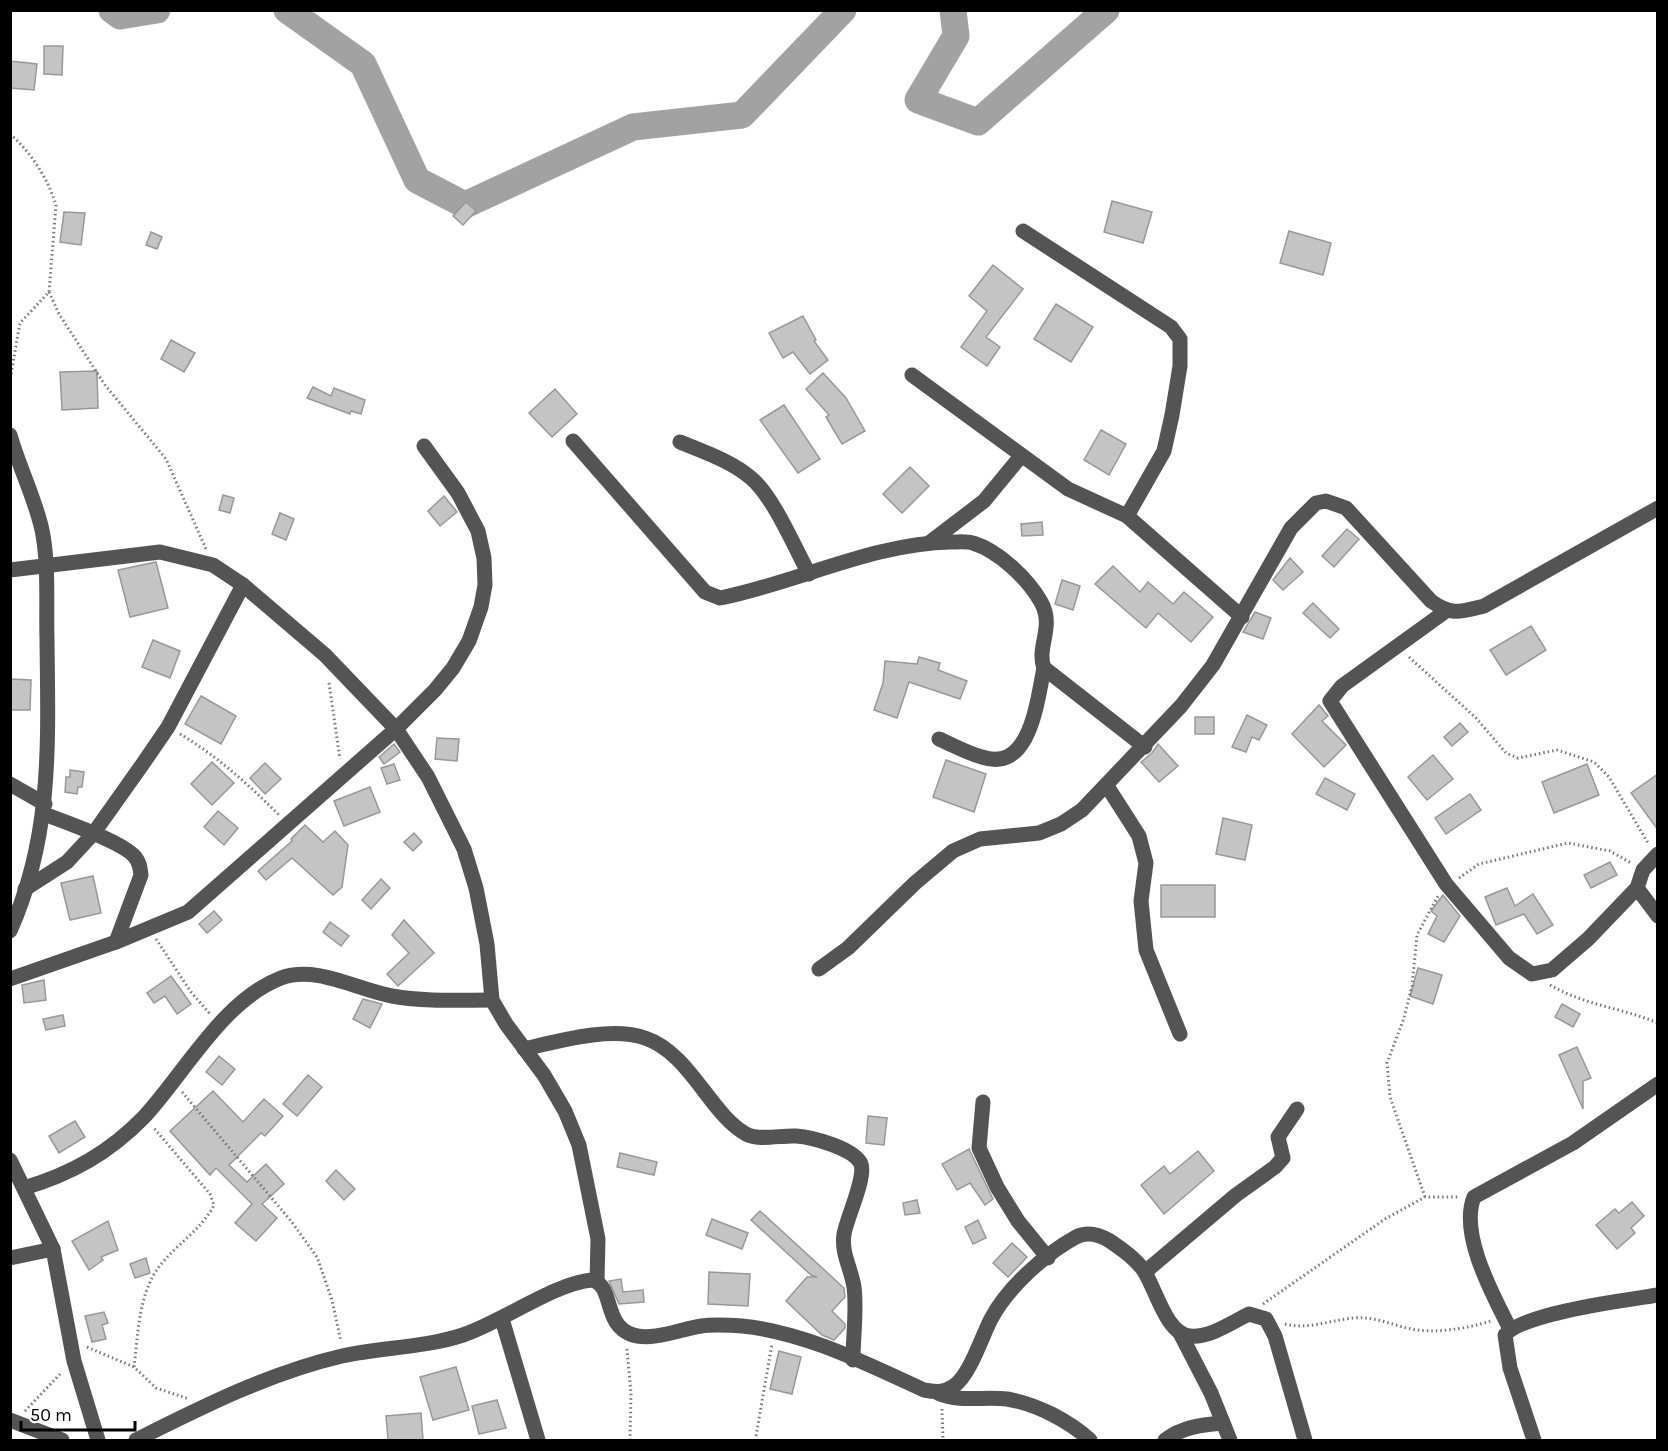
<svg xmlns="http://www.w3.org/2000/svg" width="1668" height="1451" font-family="Karla,sans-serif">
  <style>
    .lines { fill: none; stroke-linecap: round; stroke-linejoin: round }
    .river { stroke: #a2a2a2; stroke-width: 27 }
    .building { fill: #c4c4c4; stroke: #989898; stroke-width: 1.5 }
    .path { stroke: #767676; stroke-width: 3; stroke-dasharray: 1.5 3; stroke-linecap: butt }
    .minor { stroke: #545454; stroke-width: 15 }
  </style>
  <rect width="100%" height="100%" fill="#fff"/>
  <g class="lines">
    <g class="river">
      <path d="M112 10 120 16 157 10"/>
      <path d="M287 10 363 64 417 180 465 205 633 127 742 115 843 10"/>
      <path d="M953 10 956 36 918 100 978 122 1106 10"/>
    </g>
  </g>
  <g class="building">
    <path d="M44 46H63L62 75 44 74Z"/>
    <path d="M10 61 37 64 34 90 10 88Z"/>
    <path d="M1112 201 1152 212 1143 243 1104 232Z"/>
    <path d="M466 202 476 211 463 225 453 216Z"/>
    <path d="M64 212 85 213 81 245 60 242Z"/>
    <path d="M1289 231 1331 243 1323 275 1280 263Z"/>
    <path d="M151 232 162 237 157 249 146 245Z"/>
    <path d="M993 265 1023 289 986 337 1000 347 987 366 961 347 987 311 969 296Z"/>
    <path d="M1056 304 1093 327 1071 362 1034 339Z"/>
    <path d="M803 316 816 340 814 341 828 360 810 374 793 352 783 358 769 333Z"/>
    <path d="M171 340 195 353 184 372 161 359Z"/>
    <path d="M97 371 98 408 62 410 60 372Z"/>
    <path d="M823 373 846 398 865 431 842 444 826 417 829 415 806 389Z"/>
    <path d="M313 387 331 396 334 388 365 400 361 414 351 411 350 414 307 398Z"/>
    <path d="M555 389 577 414 552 437 529 413Z"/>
    <path d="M784 405 820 459 798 473 760 420Z"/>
    <path d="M1101 430 1126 444 1109 475 1084 460Z"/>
    <path d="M910 467 929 486 902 513 883 494Z"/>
    <path d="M223 495 234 498 230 513 219 510Z"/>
    <path d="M444 496 457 512 440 526 428 511Z"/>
    <path d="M280 513 294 519 286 540 272 534Z"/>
    <path d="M1042 522 1043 535 1022 536 1021 524Z"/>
    <path d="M1347 529 1359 539 1334 567 1322 556Z"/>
    <path d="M1290 558 1303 572 1283 590 1273 580Z"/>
    <path d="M156 562 168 608 130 617 118 570Z"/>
    <path d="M1113 566 1140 592 1148 582 1173 604 1184 592 1213 617 1191 642 1158 613 1146 628 1095 584Z"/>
    <path d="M1062 580 1080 586 1073 610 1055 604Z"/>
    <path d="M1313 603 1339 629 1330 638 1303 613Z"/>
    <path d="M1255 612 1271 618 1263 639 1243 632Z"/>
    <path d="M1531 626 1546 650 1506 675 1490 650Z"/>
    <path d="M153 640 180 651 170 678 142 667Z"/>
    <path d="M919 657 940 663 938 670 967 681 960 699 909 682 897 718 874 710 883 683 885 661 917 664Z"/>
    <path d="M10 679 31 680 30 710H10Z"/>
    <path d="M201 696 236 716 221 744 185 724Z"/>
    <path d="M1319 705 1328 716 1322 721 1346 745 1324 767 1292 734Z"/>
    <path d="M1247 715 1267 725 1259 740 1252 737 1246 752 1232 747Z"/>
    <rect x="1195" y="717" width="19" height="17"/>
    <path d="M1460 723 1468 732 1452 746 1444 737Z"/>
    <path d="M437 738 459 739 457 761 435 759Z"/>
    <path d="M394 744 400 752 384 764 379 757Z"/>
    <path d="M1158 744 1178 766 1159 782 1141 762 1152 753Z"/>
    <path d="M1433 755 1453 779 1427 800 1408 777Z"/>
    <path d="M946 760 986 774 974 812 933 797Z"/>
    <path d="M212 762 234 783 212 805 191 784Z"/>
    <path d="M265 763 281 779 265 794 250 778Z"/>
    <path d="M394 764 400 780 387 784 381 768Z"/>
    <path d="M1587 764 1599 795 1554 813 1542 782Z"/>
    <path d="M70 770 84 772 82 787H78L77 794 65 792 66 777H70Z"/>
    <path d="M1658 774V830L1631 793Z"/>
    <path d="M1325 778 1355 794 1347 810 1316 794Z"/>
    <path d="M370 787 380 812 344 826 334 801Z"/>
    <path d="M1470 794 1481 810 1446 834 1435 818Z"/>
    <path d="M218 811 238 828 224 845 204 827Z"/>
    <path d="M1223 818 1252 825 1245 860 1216 854Z"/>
    <path d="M305 825 323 842 335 831 348 845 342 887 333 895 292 858 266 880 258 871 292 841 291 839Z"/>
    <path d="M414 833 422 842 413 851 404 842Z"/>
    <path d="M1610 862 1617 875 1591 888 1584 875Z"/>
    <path d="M93 876 101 913 70 920 61 883Z"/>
    <path d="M381 879 390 888 371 909 362 900Z"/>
    <rect x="1161" y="885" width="54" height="32"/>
    <path d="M1507 888 1515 906 1533 894 1553 925 1537 934 1524 914 1496 925 1485 897Z"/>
    <path d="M1443 895 1460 916 1444 942 1428 934 1437 916 1431 911Z"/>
    <path d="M214 911 222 920 207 933 199 924Z"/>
    <path d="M404 920 434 953 398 986 387 974 409 953 392 935Z"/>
    <path d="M330 922 349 936 341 946 323 932Z"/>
    <path d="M1418 968 1442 975 1433 1004 1410 996Z"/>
    <path d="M171 976 191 1004 177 1014 165 996 154 1003 147 993Z"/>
    <path d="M44 980 46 1000 24 1003 22 985Z"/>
    <path d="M363 999 382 1004 370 1028 353 1019Z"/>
    <path d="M1562 1004 1580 1014 1573 1027 1555 1017Z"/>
    <path d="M63 1015 65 1026 46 1030 43 1019Z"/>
    <path d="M1577 1047 1591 1078 1583 1081V1109L1559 1055Z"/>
    <path d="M219 1056 235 1069 222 1085 206 1072Z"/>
    <path d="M308 1075 322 1087 297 1116 283 1104Z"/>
    <path d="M213 1091 243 1122 264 1099 283 1116 265 1136 261 1133 229 1165 247 1182 266 1164 284 1184 262 1204 277 1218 256 1241 235 1223 252 1204 216 1168 210 1175 170 1131Z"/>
    <path d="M868 1116 887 1118 884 1145 866 1143Z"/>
    <path d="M75 1121 85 1137 59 1153 49 1136Z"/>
    <path d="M969 1149 993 1199 985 1205 970 1183 957 1190 942 1164Z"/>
    <path d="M1198 1151 1214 1171 1164 1214 1141 1185 1164 1166 1170 1174Z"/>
    <path d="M620 1153 657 1162 654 1175 617 1167Z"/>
    <path d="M336 1170 355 1189 344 1200 326 1181Z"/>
    <path d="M917 1200 920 1213 905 1215 903 1203Z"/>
    <path d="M1632 1202 1644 1216 1631 1228 1635 1233 1617 1249 1596 1225 1615 1209 1619 1213Z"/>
    <path d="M760 1211 844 1288 845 1297 832 1311 845 1324V1328L834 1340 822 1335 786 1301 807 1277H817L811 1275 751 1220Z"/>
    <path d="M712 1219 748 1233 742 1249 706 1235Z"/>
    <path d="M978 1220 986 1238 973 1244 965 1227Z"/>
    <path d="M108 1221 118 1250 101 1257 103 1260 89 1270 72 1241Z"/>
    <path d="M1012 1243 1027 1257 1008 1277 993 1263Z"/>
    <path d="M146 1258 150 1273 135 1278 130 1264Z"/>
    <path d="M709 1272 750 1274 748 1306 708 1304Z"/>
    <path d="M621 1279 623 1292 643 1290 644 1302 619 1304 609 1281Z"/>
    <path d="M104 1312 108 1323 102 1325 106 1339 92 1342 85 1316Z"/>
    <path d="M779 1351 801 1357 792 1394 770 1389Z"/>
    <path d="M456 1367 469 1410 433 1420 420 1377Z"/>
    <path d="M497 1400 506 1428 479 1434 472 1406Z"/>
    <path d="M421 1413 423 1440H388L386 1416Z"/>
  </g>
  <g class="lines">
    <g class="path">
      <path d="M10 134C31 152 48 179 56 205L49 292 20 323 10 380"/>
      <path d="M49 292 59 314 105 385 166 459 206 549"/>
      <path d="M1409 657 1476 718 1506 753 1518 758 1557 750 1594 762 1609 777 1648 843"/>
      <path d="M329 683 340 759"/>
      <path d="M180 734C217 756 248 784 279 815"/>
      <path d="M1459 878 1479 864 1568 843 1610 851 1631 863"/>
      <path d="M156 939 191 992 210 1014"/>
      <path d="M1550 985C1584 1005 1622 1008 1658 1023"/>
      <path d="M182 1092 291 1221 317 1257 332 1300 341 1342"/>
      <path d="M1425 1197 1390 1097 1387 1063 1404 1018 1412 986 1417 935 1438 896"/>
      <path d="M1263 1304 1385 1219 1425 1197H1458"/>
      <path d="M1285 1324C1309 1330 1330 1320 1354 1318 1376 1316 1396 1327 1417 1330 1442 1333 1467 1328 1491 1321"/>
      <path d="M87 1347 134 1367 156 1388 189 1399"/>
      <path d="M627 1349 631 1393 630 1440"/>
      <path d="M134 1367C138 1337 138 1304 153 1276 168 1249 201 1232 214 1205L210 1194 153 1127"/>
      <path d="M942 1409 943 1440"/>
      <path d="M25 1411 62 1372"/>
      <path d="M756 1436 772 1344"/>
    </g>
    <g class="minor">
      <path d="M1023 231 1171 327 1180 339V366L1172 415 1164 451 1127 516"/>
      <path d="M912 375 1068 489 1127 516 1242 617"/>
      <path d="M10 435C19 467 35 498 42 530 49 563 46 606 47 639 48 741 53 835 10 931"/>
      <path d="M573 441 705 592 720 598C796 583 874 543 951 542 958 542 967 541 973 543 999 551 1028 579 1041 602 1055 627 1036 647 1044 668L1145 747"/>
      <path d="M680 442C704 452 731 461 751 478 773 496 795 548 809 574"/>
      <path d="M929 543 984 501 1021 456"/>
      <path d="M10 570 160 552 213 565 243 585 325 655 396 729 428 777 464 849 476 888 487 944 492 1000 506 1024 544 1075 565 1111 579 1145 598 1239 597 1281"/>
      <path d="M1446 611 1342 686 1330 701 1446 884 1509 958 1532 974 1552 970 1588 939 1637 888"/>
      <path d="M939 739C953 745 967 753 982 757 1031 773 1037 700 1044 668"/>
      <path d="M10 784 45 804"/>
      <path d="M1107 786 1139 836 1146 863 1141 901 1146 950 1180 1034"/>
      <path d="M44 814C65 822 123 842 135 857 140 863 140 868 141 875L116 942"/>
      <path d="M1658 854 1643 870 1637 888 1658 916"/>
      <path d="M25 889 67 862 93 834 142 765 168 727 243 585"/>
      <path d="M819 969 848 948 915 883 953 851 980 839 1039 833 1061 824 1082 810 1181 706 1213 665 1291 528 1316 503 1326 501 1346 508 1431 601C1452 616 1460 612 1484 606L1658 508"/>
      <path d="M10 979 116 942 188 912 396 729 435 690 453 668 469 641 481 607 485 585 484 558 478 531 458 493 424 446"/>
      <path d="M524 1049C559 1041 611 1026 645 1038 690 1053 710 1114 746 1134 758 1141 782 1135 796 1136 811 1137 854 1148 861 1164 866 1178 847 1217 844 1234 841 1253 851 1268 854 1287 857 1310 853 1336 853 1360"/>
      <path d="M983 1102 979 1148 997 1187 1018 1221 1048 1258"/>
      <path d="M10 1160 53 1249 74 1361 98 1440"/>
      <path d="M24 1188C71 1174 109 1153 144 1117 184 1074 223 1000 281 978 317 965 357 990 392 996 425 1002 459 1000 492 1000"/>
      <path d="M10 1258 53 1249"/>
      <path d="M1145 1272 1236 1195 1275 1167 1283 1158 1278 1137 1297 1109"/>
      <path d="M502 1319 538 1440"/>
      <path d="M1510 1329C1493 1295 1459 1234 1474 1197L1573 1143 1658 1084"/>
      <path d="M1180 1333 1211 1393 1230 1440"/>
      <path d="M938 1393C961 1403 983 1396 1007 1399 1037 1404 1069 1421 1090 1440"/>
      <path d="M10 1420 62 1440"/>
      <path d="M136 1440C202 1407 269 1373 342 1356 382 1347 423 1348 463 1335 502 1322 555 1283 592 1280 615 1286 602 1325 633 1335 653 1341 681 1329 701 1326 713 1324 729 1325 742 1326 805 1332 867 1364 924 1390 935 1392 944 1393 954 1386 970 1375 982 1336 991 1319 1008 1287 1045 1254 1076 1237 1088 1231 1100 1235 1110 1241 1123 1250 1136 1259 1144 1271 1156 1289 1166 1334 1190 1336 1210 1338 1232 1322 1249 1314L1266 1319 1275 1336 1305 1440"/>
      <path d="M1165 1440C1183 1427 1200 1425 1222 1423"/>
      <path d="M1534 1440 1510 1368 1505 1335C1523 1313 1627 1300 1658 1295"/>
    </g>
  </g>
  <rect width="1668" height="1451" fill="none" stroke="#000000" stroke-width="24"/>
  <path d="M21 1421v9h114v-9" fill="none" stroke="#000000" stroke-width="3"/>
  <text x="30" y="1421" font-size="18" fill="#000000" stroke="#ffffff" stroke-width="4.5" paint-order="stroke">50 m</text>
</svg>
